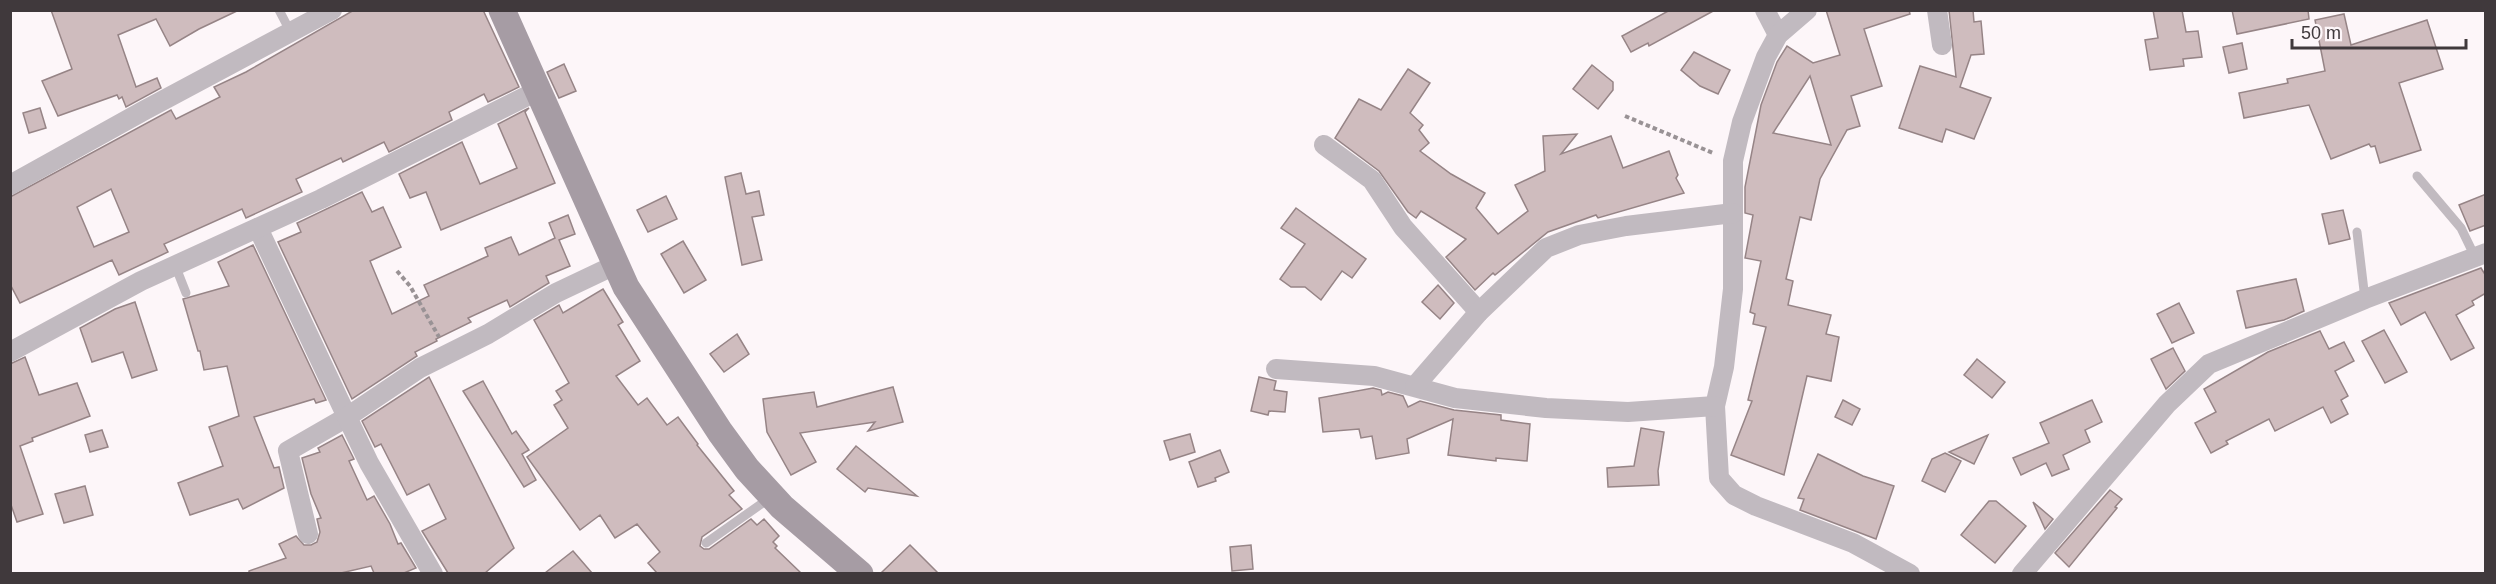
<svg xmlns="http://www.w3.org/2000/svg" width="2496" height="584" font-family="Helvetica,sans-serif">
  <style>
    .building { fill: #cfbcbe; stroke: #968486; stroke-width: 1.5; fill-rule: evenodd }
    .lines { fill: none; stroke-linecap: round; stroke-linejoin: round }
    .path { stroke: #999295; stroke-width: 4; stroke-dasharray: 4.5 3; stroke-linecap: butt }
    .lane { stroke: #c1bac0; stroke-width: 9 }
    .street { stroke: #c1bac0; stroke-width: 20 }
    .secondary { stroke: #a69ca4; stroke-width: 27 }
  </style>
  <rect width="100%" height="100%" fill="#fdf6f9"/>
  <g class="building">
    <path d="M51 10H239L199 29 170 46 156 19 118 35 136 87 157 78 161 88 126 107 122 97 119 99 117 95 58 116 42 81 72 69Z"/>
    <path d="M354 10H483L519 87 488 102 484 94 449 112 452 120 389 152 384 142 343 162 341 158 296 179 302 192 246 218 242 209 164 244 168 252 119 275 112 260 20 303 10 284V197L171 110 176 119 220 97 214 87 246 72ZM111 189 129 232 94 247 77 207Z"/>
    <path d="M1670 10H1715L1649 46 1648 43 1631 52 1622 36Z"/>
    <path d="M1826 10H1909L1910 14 1864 29 1882 86 1851 96 1860 126 1847 130 1820 179 1811 220 1800 217 1786 279 1793 281 1788 305 1831 315 1826 334 1839 337 1831 381 1807 376 1784 475 1731 455 1752 401 1748 400 1766 327 1753 324 1755 314 1750 312 1761 261 1745 258 1753 215 1745 213V187L1761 105 1777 62 1787 46 1813 63 1840 55ZM1810 76 1831 145 1773 133Z"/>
    <path d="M1949 10H1973L1974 22 1981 21 1984 54 1971 55 1960 87 1991 98 1974 139 1946 129 1942 142 1899 128 1920 66 1956 77Z"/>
    <path d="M2153 10H2182L2186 32 2198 31 2202 57 2183 59 2184 66 2150 70 2145 40 2158 38Z"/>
    <path d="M2232 10H2308L2309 19 2237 34Z"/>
    <path d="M2344 14 2351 45 2427 20 2443 69 2399 83 2421 150 2380 163 2375 146 2371 147 2369 144 2331 159 2309 105 2244 118 2239 93 2288 83 2287 79 2325 71 2315 20Z"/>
    <path d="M2242 43 2247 69 2229 73 2223 47Z"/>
    <path d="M1694 52 1730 70 1718 94 1700 86 1681 70Z"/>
    <path d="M564 64 576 91 559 98 547 72Z"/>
    <path d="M1592 65 1613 82V90L1598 109 1573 89Z"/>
    <path d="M1408 69 1430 83 1410 113 1423 125 1419 130 1429 143 1420 151 1451 174 1485 193 1476 208 1498 234 1528 211 1515 185 1545 171 1543 136 1577 134 1561 154 1611 136 1623 168 1669 151 1678 175 1676 178 1684 193 1598 218 1596 215 1548 232 1495 275 1493 273 1475 290 1446 257 1466 239 1421 211 1416 218 1408 212 1379 171 1335 138 1359 99 1381 110Z"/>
    <path d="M40 108 46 128 29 133 23 113Z"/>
    <path d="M529 108 525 112 555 183 441 230 426 192 410 198 399 174 462 142 480 184 517 168 498 124Z"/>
    <path d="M741 173 746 194 759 191 764 215 752 217 762 260 742 265 725 177Z"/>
    <path d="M362 192 372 212 383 207 401 247 370 261 392 314 429 296 424 285 488 256 485 248 511 237 519 255 555 238 549 223 568 215 575 234 559 240 570 266 546 276 549 283 510 307 507 300 468 318 471 322 436 339 437 341 415 352 417 356 352 399 278 242 301 232 297 223Z"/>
    <path d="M2486 194V225L2470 231 2459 205Z"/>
    <path d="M666 196 677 219 648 232 637 210Z"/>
    <path d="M1296 208 1366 259 1352 278 1342 271 1321 300 1305 287H1291L1280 279 1305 244 1281 228Z"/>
    <path d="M2343 210 2350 239 2329 244 2322 214Z"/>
    <path d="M683 241 706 280 684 293 661 254Z"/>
    <path d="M253 245 326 400 316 403 314 399 254 417 274 468 279 467 284 488 243 509 238 499 190 515 178 483 223 466 209 427 239 416 227 366 204 370 200 351H198L183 299 229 286 218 262Z"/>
    <path d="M2481 268 2486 276V293L2472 301 2474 305 2456 315 2474 348 2451 360 2425 312 2401 325 2389 303Z"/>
    <path d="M2296 279 2304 311 2284 320 2246 328 2237 291Z"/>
    <path d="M1438 285 1454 303 1440 319 1422 302Z"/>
    <path d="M603 289 623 322 618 325 640 361 616 376 638 405 647 398 667 425 678 417 698 444 697 445 734 491 729 495 742 509 702 537 700 546 704 549H709L751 519 757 525 764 519 779 536 773 542 777 546 775 548 801 573H657L648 563 660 552 637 524 615 538 600 515 580 530 527 457 568 428 554 405 562 400 556 391 569 383 534 320 559 305 563 313Z"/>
    <path d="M135 302 157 370 132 378 123 352 92 362 80 328 115 309Z"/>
    <path d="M2179 303 2194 333 2172 343 2157 314Z"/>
    <path d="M2384 330 2407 372 2385 383 2362 341Z"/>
    <path d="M2320 331 2329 349 2344 342 2354 361 2335 371 2348 396 2341 400 2348 414 2331 423 2323 407 2275 431 2269 419 2226 441 2228 444 2211 453 2195 423 2216 412 2204 389 2268 352Z"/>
    <path d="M737 334 749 354 724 372 710 354Z"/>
    <path d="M2173 348 2185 371 2166 389 2151 359Z"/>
    <path d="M25 357 39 395 77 383 90 416 32 438 33 441 20 446 43 514 17 522 10 502V364Z"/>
    <path d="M1977 359 2005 382 1992 398 1964 375Z"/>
    <path d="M429 377 514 548 485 573H448L422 531 446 519 429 484 407 495 381 444 375 447 362 421Z"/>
    <path d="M1259 377 1276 381 1274 390 1287 392 1285 412 1269 411 1268 415 1251 411Z"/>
    <path d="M483 381 512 434 516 431 529 450 522 454 536 480 524 487 463 391Z"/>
    <path d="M893 387 903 422 868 431 875 422 800 433 816 462 791 475 767 432 763 399 814 392 817 407Z"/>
    <path d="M1373 388 1381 390 1382 395 1388 392 1403 396 1408 407 1420 401 1454 410 1501 415V420L1530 424 1527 461 1496 458V461L1448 455 1453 419 1407 439 1409 453 1376 459 1372 436 1361 438 1359 429 1323 432 1319 398Z"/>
    <path d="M1843 400 1860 409 1852 425 1835 417Z"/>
    <path d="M2092 400 2102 422 2085 430 2090 442 2063 455 2069 469 2052 476 2046 463 2021 475 2013 458 2049 443 2040 423Z"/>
    <path d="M1641 428 1664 432 1658 471 1659 485 1608 487 1607 468 1634 466Z"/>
    <path d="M102 430 108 447 90 452 85 435Z"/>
    <path d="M1190 434 1195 452 1170 460 1164 441Z"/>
    <path d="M342 435 354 459 349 461 367 500 374 496 390 524 398 544 401 543 416 568 404 573H374L371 566 341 573H249V571L286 558 279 544 296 536 304 545H311L317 542 320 532 317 519 321 518 311 494 302 458 320 452 318 448Z"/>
    <path d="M1988 435 1974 464 1949 452Z"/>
    <path d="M856 446 917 496 868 488 865 492 837 469Z"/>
    <path d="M1220 450 1229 472 1215 478 1216 481 1198 487 1189 462Z"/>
    <path d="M1945 453 1961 461 1945 492 1922 481 1932 459Z"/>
    <path d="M1818 454 1863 476 1894 486 1876 539 1800 510 1804 499 1798 498Z"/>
    <path d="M85 486 93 515 64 523 55 494Z"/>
    <path d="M2110 490 2122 499 2115 507 2117 508 2069 567 2055 553Z"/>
    <path d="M1989 501H1996L2026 526 1995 563 1961 535Z"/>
    <path d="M2033 502 2053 519 2045 529Z"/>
    <path d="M910 545 938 573H881Z"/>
    <path d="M1251 545 1253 569 1232 571 1230 547Z"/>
    <path d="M573 551 592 573H545Z"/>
  </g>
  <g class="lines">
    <g class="path">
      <path d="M1625 116 1713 153"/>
      <path d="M397 271 410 286 439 337"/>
    </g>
    <g class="lane">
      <path d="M279 10 290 31"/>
      <path d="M2417 176 2461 228 2475 257"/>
      <path d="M2357 232 2365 299"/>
      <path d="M175 265 186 293"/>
      <path d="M706 543 771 497"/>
    </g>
    <g class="street">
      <path d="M1765 10 1778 35"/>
      <path d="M1807 10 1778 35 1766 57 1742 122 1733 161V289L1724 367 1715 406 1719 478 1734 495 1756 506 1853 543 1910 574"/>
      <path d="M1937 10 1942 45"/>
      <path d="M1324 145 1372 180 1403 227 1479 312"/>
      <path d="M10 185 145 110 332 10"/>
      <path d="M258 228 347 417 288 451 308 534"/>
      <path d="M10 352 141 281 321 199 537 91"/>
      <path d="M1276 369 1374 376 1455 398 1546 408 1628 412 1715 406"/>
      <path d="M1415 386 1479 312 1546 248 1579 235 1626 226 1733 213"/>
      <path d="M433 574 369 463 347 417 420 368 488 334 556 293 615 265"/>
      <path d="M2022 574 2167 404 2209 364 2365 299 2486 253"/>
    </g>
    <path class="secondary" d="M502 10 626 287 720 432 747 469 782 507 860 574"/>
  </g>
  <rect width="2496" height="584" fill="none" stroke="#40393c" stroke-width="24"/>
  <path d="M2292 39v9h174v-9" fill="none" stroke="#40393c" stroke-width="3"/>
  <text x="2301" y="39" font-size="18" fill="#40393c" stroke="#fdf6f9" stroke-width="4.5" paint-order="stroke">50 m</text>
</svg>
